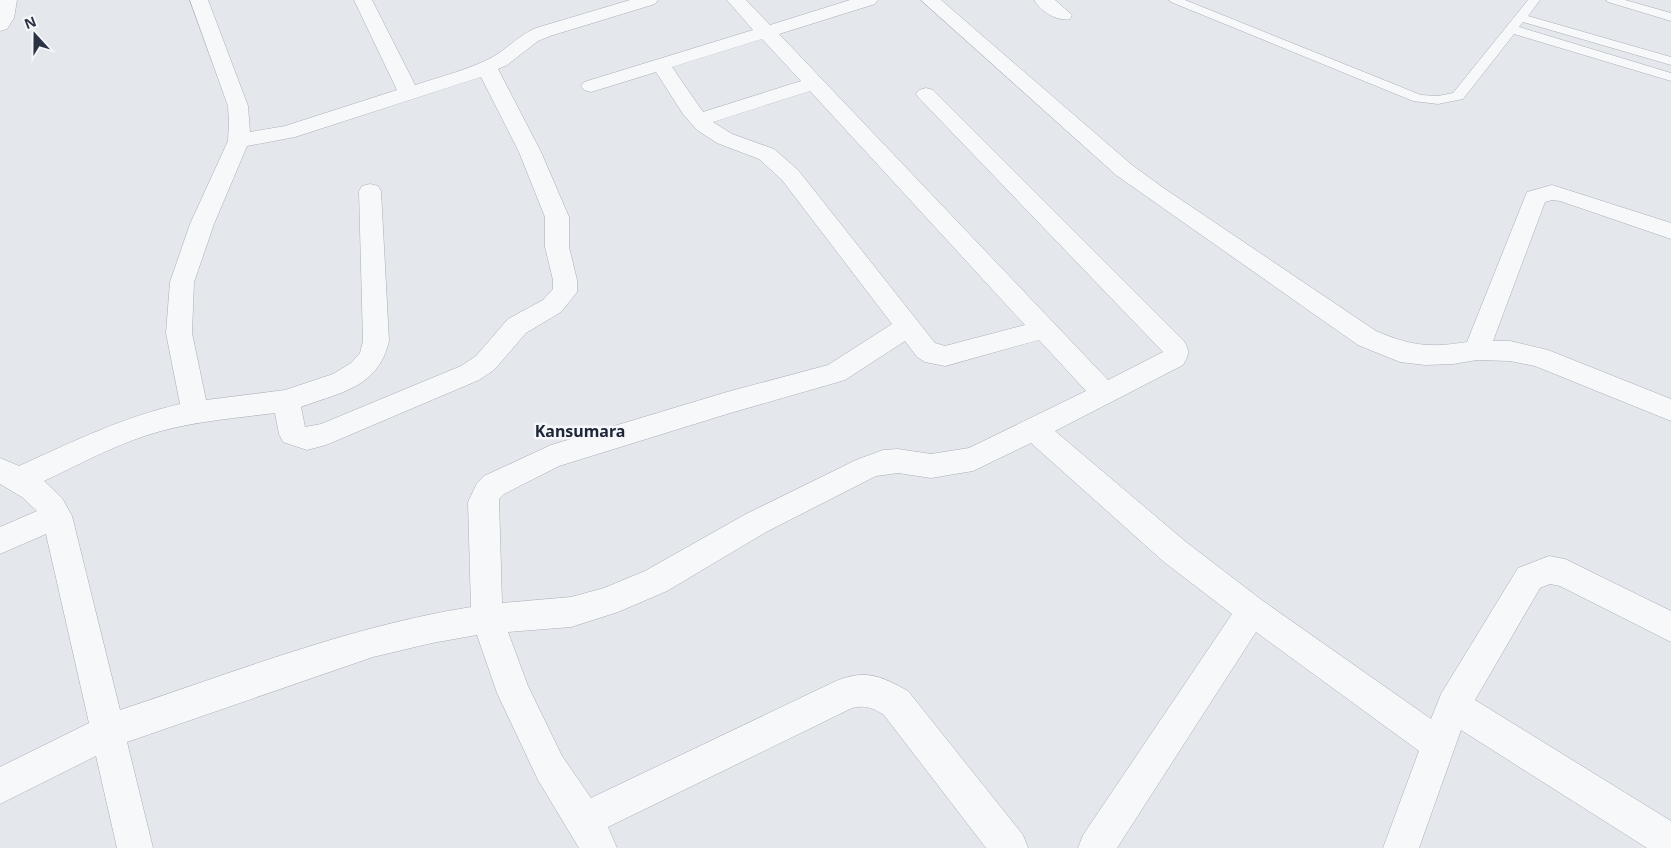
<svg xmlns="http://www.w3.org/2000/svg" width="1671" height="848" font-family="'Noto Sans',sans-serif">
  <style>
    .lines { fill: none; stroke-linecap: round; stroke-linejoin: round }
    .service-casing { stroke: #a9aeb7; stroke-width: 1 }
    .minor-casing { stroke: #a9aeb7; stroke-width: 1 }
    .service { fill: #f7f8fa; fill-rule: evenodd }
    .minor { fill: #f7f8fa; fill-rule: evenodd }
    .labels { text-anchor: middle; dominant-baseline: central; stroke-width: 5; stroke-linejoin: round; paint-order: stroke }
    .quarter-label { font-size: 16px; font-weight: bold; fill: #1d2536; stroke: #f4f6f9 }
  </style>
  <rect width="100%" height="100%" fill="#e4e7ec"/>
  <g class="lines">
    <g class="service-casing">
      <g id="service">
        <path d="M1169 0H1185L1421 95 1438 96 1453 93 1528 0H1540L1528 16 1671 57V65L1523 22 1519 27 1671 73V81L1514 34 1463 99 1438 104 1413 101 1171 2Z"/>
        <path d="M1606 0H1625L1671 13V21L1608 2Z"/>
      </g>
    </g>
    <g class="minor-casing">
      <g id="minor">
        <path d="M0 0H17L14 18 7 29 0 31Z"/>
        <path d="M190 0H208L248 106 250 132 285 126 397 90 354 0H372L415 85C440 77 467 70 491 58 507 49 519 35 536 28L630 0H658L655 4 550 36 538 41 507 65 498 69 541 152 569 217V247L577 280V292L561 312 526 333 494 370 479 380 326 445 307 450 283 442 279 434 275 413C237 418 198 421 161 431 120 442 82 463 44 481L62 498 72 516 120 710C235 672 351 626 471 607L468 502 477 483 484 476 551 445 727 392 828 365 892 324 782 180 759 159 717 143 697 130 683 114 656 72 591 92 584 90 581 86 584 82 753 30 727 0H746L770 25 850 0H878L875 4 779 34 1108 380 1163 352 919 98 916 94 919 90 926 88 933 90 1184 341C1190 351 1189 355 1183 365L1055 431 1186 542 1263 601 1431 719 1441 694 1518 568 1549 556 1565 559 1671 611V642L1560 586 1550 584 1540 588 1475 700 1671 821V848H1647L1461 730 1419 848H1383L1419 751 1256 632 1117 848H1078L1083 835 1232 614 1164 562 1031 443 973 471 931 478 898 473 876 476 766 532 667 591 618 612 571 627 508 632 528 686 562 756 591 798 836 681C866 669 881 676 908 691L1023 835 1028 848H986L884 715C872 707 865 705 852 708L608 827 617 848H579L538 780 497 693 477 635 432 643 373 657 127 742 153 848H117L96 756 0 804V767L89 723 46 534 0 554V527L37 511 22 497 0 484V458L19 466C72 442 123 417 180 404L166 333 170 282 190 224 228 141 229 123 228 106ZM762 39 801 81 703 112 672 67ZM481 77 519 152 545 217V247L553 280V289L543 300 508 319 476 356 461 366 321 424 305 427 301 407C341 392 378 388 389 341L381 191 378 186 370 184 362 186 359 191 363 341 360 353 351 363 333 374 285 390 206 400 192 333 194 282 214 224 247 146 295 137ZM810 91 1025 325 945 346 935 343 798 170 774 149 732 134 713 122ZM1039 340 1086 391 969 448 931 454 898 449 883 450 856 460 746 514 645 571 604 588 571 597 502 603 499 499 504 494 559 466 727 414 845 380 905 341 917 357 925 362 945 366Z"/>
        <path d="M921 0H941L1132 165 1162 187 1376 331C1411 346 1430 348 1467 342L1527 192 1552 185 1671 223V239L1560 201 1552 200 1545 202 1493 341H1510L1548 350 1671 399V421L1535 366 1510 361 1477 360 1453 364 1425 365 1400 362 1358 345 1116 175Z"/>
        <path d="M1034 0H1055L1072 15 1070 19C1057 22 1041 11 1034 0Z"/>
      </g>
    </g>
    <use href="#service" class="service"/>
    <use href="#minor" class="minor"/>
  </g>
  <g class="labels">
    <g class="quarter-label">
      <text x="580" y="431">Kansumara</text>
    </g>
  </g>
  <g transform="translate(35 35) rotate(339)" stroke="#f4f6f9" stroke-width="4" paint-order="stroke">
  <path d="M0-4L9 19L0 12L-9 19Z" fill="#2b3445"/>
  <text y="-8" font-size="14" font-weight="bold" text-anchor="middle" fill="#2b3445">N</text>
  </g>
</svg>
